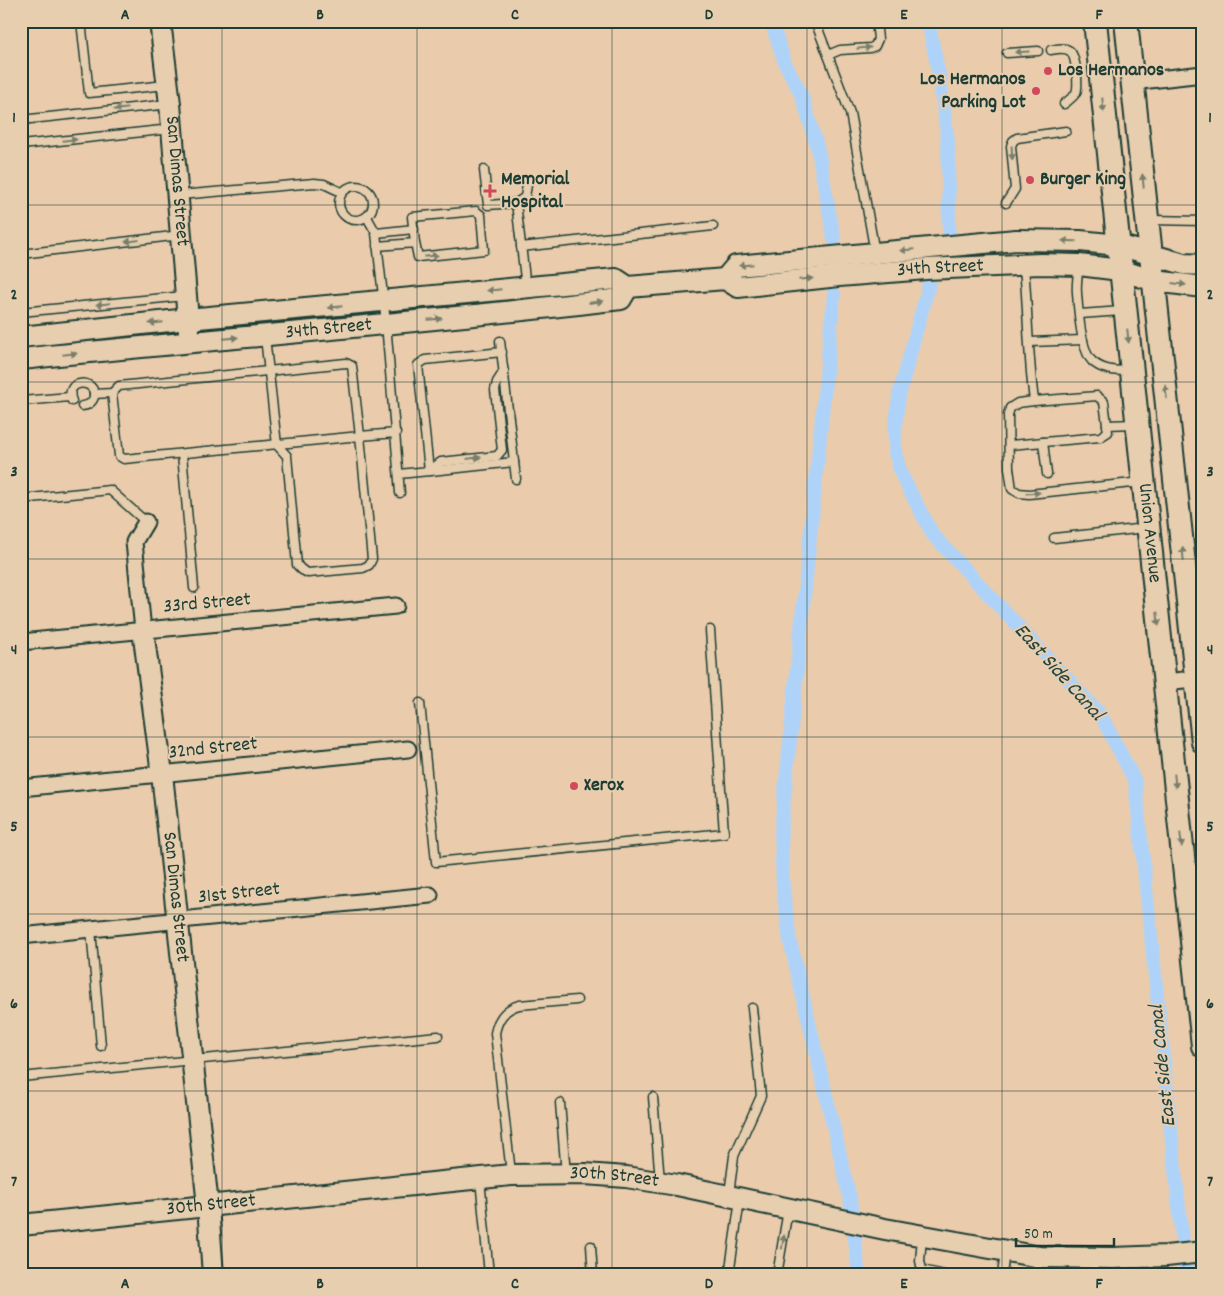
<svg xmlns="http://www.w3.org/2000/svg" width="1224" height="1296" font-family="Dekko,sans-serif">
  <style>
    .lines { fill: none; stroke-linecap: round; stroke-linejoin: round }
    .canal { stroke: #afd3f8; stroke-width: 14 }
    .lane-casing { stroke: #1f3d34; stroke-width: 11 }
    .street-casing { stroke: #1f3d34; stroke-width: 19 }
    .secondary-casing { stroke: #1f3d34; stroke-width: 24 }
    .primary-casing { stroke: #1f3d34; stroke-width: 26 }
    .lane { stroke: #e6ceaf; stroke-width: 8 }
    .street { stroke: #e6ceaf; stroke-width: 15 }
    .secondary { stroke: #e6ceaf; stroke-width: 20 }
    .primary { stroke: #e6ceaf; stroke-width: 22 }
    .oneway { fill: #797e6b }
    .grid { fill: none; stroke: #1f3d34; stroke-width: 1; stroke-opacity: 0.55 }
    .poi-dot { fill: #d1495b; stroke: #e6ceaf; stroke-width: 2 }
    .labels { text-anchor: middle; dominant-baseline: central; stroke-width: 4; stroke-linejoin: round; paint-order: stroke }
    .poi-label { font-size: 20px; font-weight: bold; fill: #1f3d34; stroke: #e6ceaf; text-anchor: start }
    .street-label { font-size: 20px; fill: #1f3d34; stroke: #e6ceaf }
    .water-label { font-size: 21px; font-style: italic; fill: #26443e; stroke: #e6ceaf }
    .neatline { fill: none; stroke: #1f3d34; stroke-width: 2 }
    .grid-label { font-size: 16px; text-anchor: middle; font-weight: bold; fill: #1f3d34 }
  </style>
  <rect width="100%" height="100%" fill="#eaccac"/>
  <filter id="ink" filterUnits="userSpaceOnUse"><feTurbulence type="fractalNoise" baseFrequency=".02" numOctaves="2"/><feDisplacementMap in="SourceGraphic" scale="10" xChannelSelector="R" yChannelSelector="G"/><feConvolveMatrix kernelMatrix="1 2 1 2 8 2 1 2 1" color-interpolation-filters="sRGB"/></filter>
  <g filter="url(#ink)">
    <g class="lines">
      <g class="canal">
        <path d="M771 21 785 63 802 96 818 150 834 239"/>
        <path d="M928 21 940 80 948 143 949 230"/>
        <path d="M929 284 899 395 895 430V453L902 476 933 535 1100 714 1135 781 1186 1275"/>
        <path d="M834 294 781 831 783 888 790 941 850 1198 859 1275"/>
      </g>
      <g class="lane-casing">
        <g id="lane">
          <path d="M81 21 89 93 166 85"/>
          <path d="M815 21 850 113 875 253"/>
          <path d="M1051 50C1057 49 1064 47 1070 51 1076 56 1079 86 1076 93 1073 97 1068 101 1064 104"/>
          <path d="M1007 53 1038 51"/>
          <path d="M828 55 840 50 870 48 875 46 878 39 876 21"/>
          <path d="M21 120 170 104"/>
          <path d="M21 145 171 129"/>
          <path d="M484 170 488 205 516 203 525 197 527 185"/>
          <circle cx="356" cy="203" r="17"/>
          <path d="M180 195 314 183 324 184 341 192"/>
          <path d="M516 203 526 287"/>
          <path d="M1006 203 1015 189 1011 146 1013 141 1017 138 1066 131"/>
          <path d="M367 217 376 233 386 323 400 493"/>
          <path d="M1150 220 1203 221"/>
          <path d="M376 233 414 229"/>
          <path d="M377 246 415 243 418 257 484 250 481 215 476 211 412 217 415 243"/>
          <path d="M521 247 713 226"/>
          <path d="M21 254 181 235"/>
          <path d="M1079 265C1078 274 1076 284 1077 293 1078 308 1081 351 1092 361 1101 370 1117 372 1129 370"/>
          <path d="M1024 267C1028 311 1028 356 1034 401L1018 403 1010 408 1008 415 1009 468 1012 489 1019 493 1029 494 1142 482"/>
          <path d="M21 312 184 296"/>
          <path d="M1080 314 1122 311"/>
          <path d="M265 337 277 445 287 456 297 565 302 570 308 573 363 568 369 565 372 559 360 436 396 433"/>
          <path d="M500 341 516 479"/>
          <path d="M1030 342 1083 340"/>
          <path d="M94 394 112 393 119 456 124 459 360 436 352 366 346 363 119 386 112 393"/>
          <path d="M21 401 70 397"/>
          <path d="M72 401C63 379 97 378 94 397 92 403 87 406 82 406"/>
          <path d="M1107 425 1135 424"/>
          <path d="M1043 442 1047 474"/>
          <path d="M1009 445 1100 437 1108 432 1104 402 1097 396 1034 401"/>
          <path d="M182 454 194 588"/>
          <path d="M429 471 441 462 497 456 502 450 495 390 497 382 504 371"/>
          <path d="M431 471 514 462"/>
          <path d="M399 474 429 471 418 365 425 360 502 352"/>
          <path d="M21 499 110 490 146 522"/>
          <path d="M1054 538 1146 528"/>
          <path d="M420 703 436 862 724 833 710 630"/>
          <path d="M91 929 101 1046"/>
          <path d="M21 1077 438 1036"/>
          <path d="M653 1097 660 1181"/>
          <path d="M560 1103 566 1174"/>
          <path d="M511 1173 495 1033C498 1018 505 1009 519 1005L577 1000"/>
          <path d="M480 1179 489 1275"/>
          <path d="M729 1194 734 1156 761 1096 752 1008"/>
          <path d="M922 1237 920 1261 922 1270 945 1275"/>
          <path d="M591 1246 593 1275"/>
          <path d="M729 1275 740 1200"/>
          <path d="M777 1275 788 1210"/>
          <path d="M1002 1275 1005 1252"/>
          <path d="M1036 1275 1040 1257"/>
          <path d="M1093 1275 1094 1258"/>
        </g>
      </g>
      <g class="street-casing">
        <g id="street">
          <path d="M1132 82 1203 74"/>
          <path d="M143 630 134 542 146 522"/>
          <path d="M21 642 396 606"/>
          <path d="M1165 682 1203 678"/>
          <path d="M21 788 408 749"/>
          <path d="M1185 874 1203 872"/>
          <path d="M21 936 430 895"/>
        </g>
      </g>
      <g class="secondary-casing">
        <g id="secondary">
          <path id="s1" d="M160 21 170 104 189 332"/>
          <path d="M725 279 736 266 1016 240 1080 241 1118 245 1184 264 1203 265"/>
          <path id="s2" d="M21 337 188 319 616 279 628 287 725 279 738 287 839 276 926 269 1041 264 1079 265 1120 270 1155 281 1203 287"/>
          <path id="s3" d="M21 359C221 338 422 323 621 299L628 287"/>
          <path id="s4" d="M143 630 162 774 208 1206 213 1275"/>
          <path id="s5" d="M21 1225 511 1175 585 1174 626 1177 677 1185 885 1229 1040 1257 1113 1258 1166 1256 1203 1252"/>
        </g>
      </g>
      <g class="primary-casing">
        <g id="primary">
          <path id="s6" d="M1095 21 1203 1046"/>
          <path d="M1126 21 1203 742"/>
        </g>
      </g>
      <use href="#lane" class="lane"/>
      <use href="#street" class="street"/>
      <use href="#secondary" class="secondary"/>
      <use href="#primary" class="primary"/>
    </g>
    <defs><path id="oneway-solid" d="M-6-.8H1V-3.2L6.5 0L1 3.2V.8H-6Z" transform="scale(1.25)"/></defs>
    <g class="oneway">
      <use href="#oneway-solid" transform="translate(864 48) rotate(-6)"/>
      <use href="#oneway-solid" transform="translate(1022 52) rotate(176)"/>
      <use href="#oneway-solid" transform="translate(1103 105) rotate(84)"/>
      <use href="#oneway-solid" transform="translate(121 109) rotate(174)"/>
      <use href="#oneway-solid" transform="translate(70 140) rotate(-6)"/>
      <use href="#oneway-solid" transform="translate(1012 153) rotate(87)"/>
      <use href="#oneway-solid" transform="translate(1143 181) rotate(-96)"/>
      <use href="#oneway-solid" transform="translate(132 241) rotate(173)"/>
      <use href="#oneway-solid" transform="translate(1069 241) rotate(-179)"/>
      <use href="#oneway-solid" transform="translate(907 250) rotate(175)"/>
      <use href="#oneway-solid" transform="translate(431 256) rotate(-6)"/>
      <use href="#oneway-solid" transform="translate(746 265) rotate(174)"/>
      <use href="#oneway-solid" transform="translate(806 279) rotate(-6)"/>
      <use href="#oneway-solid" transform="translate(1179 284) rotate(7)"/>
      <use href="#oneway-solid" transform="translate(494 290) rotate(174)"/>
      <use href="#oneway-solid" transform="translate(596 302) rotate(-7)"/>
      <use href="#oneway-solid" transform="translate(103 304) rotate(174)"/>
      <use href="#oneway-solid" transform="translate(335 307) rotate(174)"/>
      <use href="#oneway-solid" transform="translate(435 319) rotate(-5)"/>
      <use href="#oneway-solid" transform="translate(156 323) rotate(174)"/>
      <use href="#oneway-solid" transform="translate(1128 336) rotate(84)"/>
      <use href="#oneway-solid" transform="translate(231 338) rotate(-5)"/>
      <use href="#oneway-solid" transform="translate(70 354) rotate(-6)"/>
      <use href="#oneway-solid" transform="translate(1166 392) rotate(-96)"/>
      <use href="#oneway-solid" transform="translate(474 458) rotate(-7)"/>
      <use href="#oneway-solid" transform="translate(1033 493) rotate(-3)"/>
      <use href="#oneway-solid" transform="translate(1183 554) rotate(-96)"/>
      <use href="#oneway-solid" transform="translate(1158 619) rotate(84)"/>
      <use href="#oneway-solid" transform="translate(1175 781) rotate(84)"/>
      <use href="#oneway-solid" transform="translate(1181 840) rotate(84)"/>
      <use href="#oneway-solid" transform="translate(783 1242) rotate(-80)"/>
    </g>
  </g>
  <path class="grid" d="M222 21V1275M417 21V1275M612 21V1275M807 21V1275M1002 21V1275M21 205H1203M21 382H1203M21 559H1203M21 737H1203M21 914H1203M21 1091H1203"/>
  <g class="poi-dot">
    <circle cx="1048" cy="71" r="5"/>
    <circle cx="1036" cy="91" r="5"/>
    <circle cx="1030" cy="180" r="5"/>
    <path d="M487.5 183.5h5v5h5v5h-5v5h-5v-5h-5v-5h5z"/>
    <circle cx="574" cy="786" r="5"/>
  </g>
  <g class="labels">
    <g class="poi-label">
      <text x="1058" y="71">Los Hermanos</text>
      <text x="1026" y="80" text-anchor="end">Los Hermanos<tspan x="1026" dy="23">Parking Lot</tspan></text>
      <text x="501" y="180">Memorial<tspan x="501" dy="23">Hospital</tspan></text>
      <text x="1040" y="180">Burger King</text>
      <text x="584" y="786">Xerox</text>
    </g>
    <g class="street-label">
      <text stroke="none"><textPath href="#s1" startOffset="161">San Dimas Street</textPath></text>
      <text stroke="none"><textPath href="#s2" startOffset="928">34th Street</textPath></text>
      <text stroke="none"><textPath href="#s3" startOffset="309">34th Street</textPath></text>
      <text stroke="none"><textPath href="#s6" startOffset="515">Union Avenue</textPath></text>
      <text transform="translate(207 604) rotate(-5)">33rd Street</text>
      <text transform="translate(213 749) rotate(-6)">32nd Street</text>
      <text transform="translate(239 894) rotate(-6)">31st Street</text>
      <text stroke="none"><textPath href="#s4" startOffset="269">San Dimas Street</textPath></text>
      <text stroke="none"><textPath href="#s5" startOffset="596">30th Street</textPath></text>
      <text stroke="none"><textPath href="#s5" startOffset="191">30th Street</textPath></text>
    </g>
    <g class="water-label">
      <text transform="translate(1058 673) rotate(48)">East Side Canal</text>
      <text transform="translate(1164 1066) rotate(-96)">East Side Canal</text>
    </g>
  </g>
  <rect width="1224" height="1296" fill="none" stroke="#e6ceaf" stroke-width="55"/>
  <path d="M1016 1238v8h98v-8" fill="none" stroke="#1f3d34" stroke-width="2.5"/>
  <text x="1024" y="1238" font-size="15" fill="#1f3d34" stroke="#e6ceaf" stroke-width="4" paint-order="stroke">50 m</text>
  <rect x="28" y="28" width="1168" height="1240" class="neatline"/>
  <g class="grid-label">
    <text x="125" y="19">A</text>
    <text x="320" y="19">B</text>
    <text x="515" y="19">C</text>
    <text x="709" y="19">D</text>
    <text x="904" y="19">E</text>
    <text x="1099" y="19">F</text>
    <text x="14" y="122">1</text>
    <text x="1210" y="122">1</text>
    <text x="14" y="299">2</text>
    <text x="1210" y="299">2</text>
    <text x="14" y="476">3</text>
    <text x="1210" y="476">3</text>
    <text x="14" y="654">4</text>
    <text x="1210" y="654">4</text>
    <text x="14" y="831">5</text>
    <text x="1210" y="831">5</text>
    <text x="14" y="1008">6</text>
    <text x="1210" y="1008">6</text>
    <text x="14" y="1186">7</text>
    <text x="1210" y="1186">7</text>
    <text x="125" y="1288">A</text>
    <text x="320" y="1288">B</text>
    <text x="515" y="1288">C</text>
    <text x="709" y="1288">D</text>
    <text x="904" y="1288">E</text>
    <text x="1099" y="1288">F</text>
  </g>
</svg>
